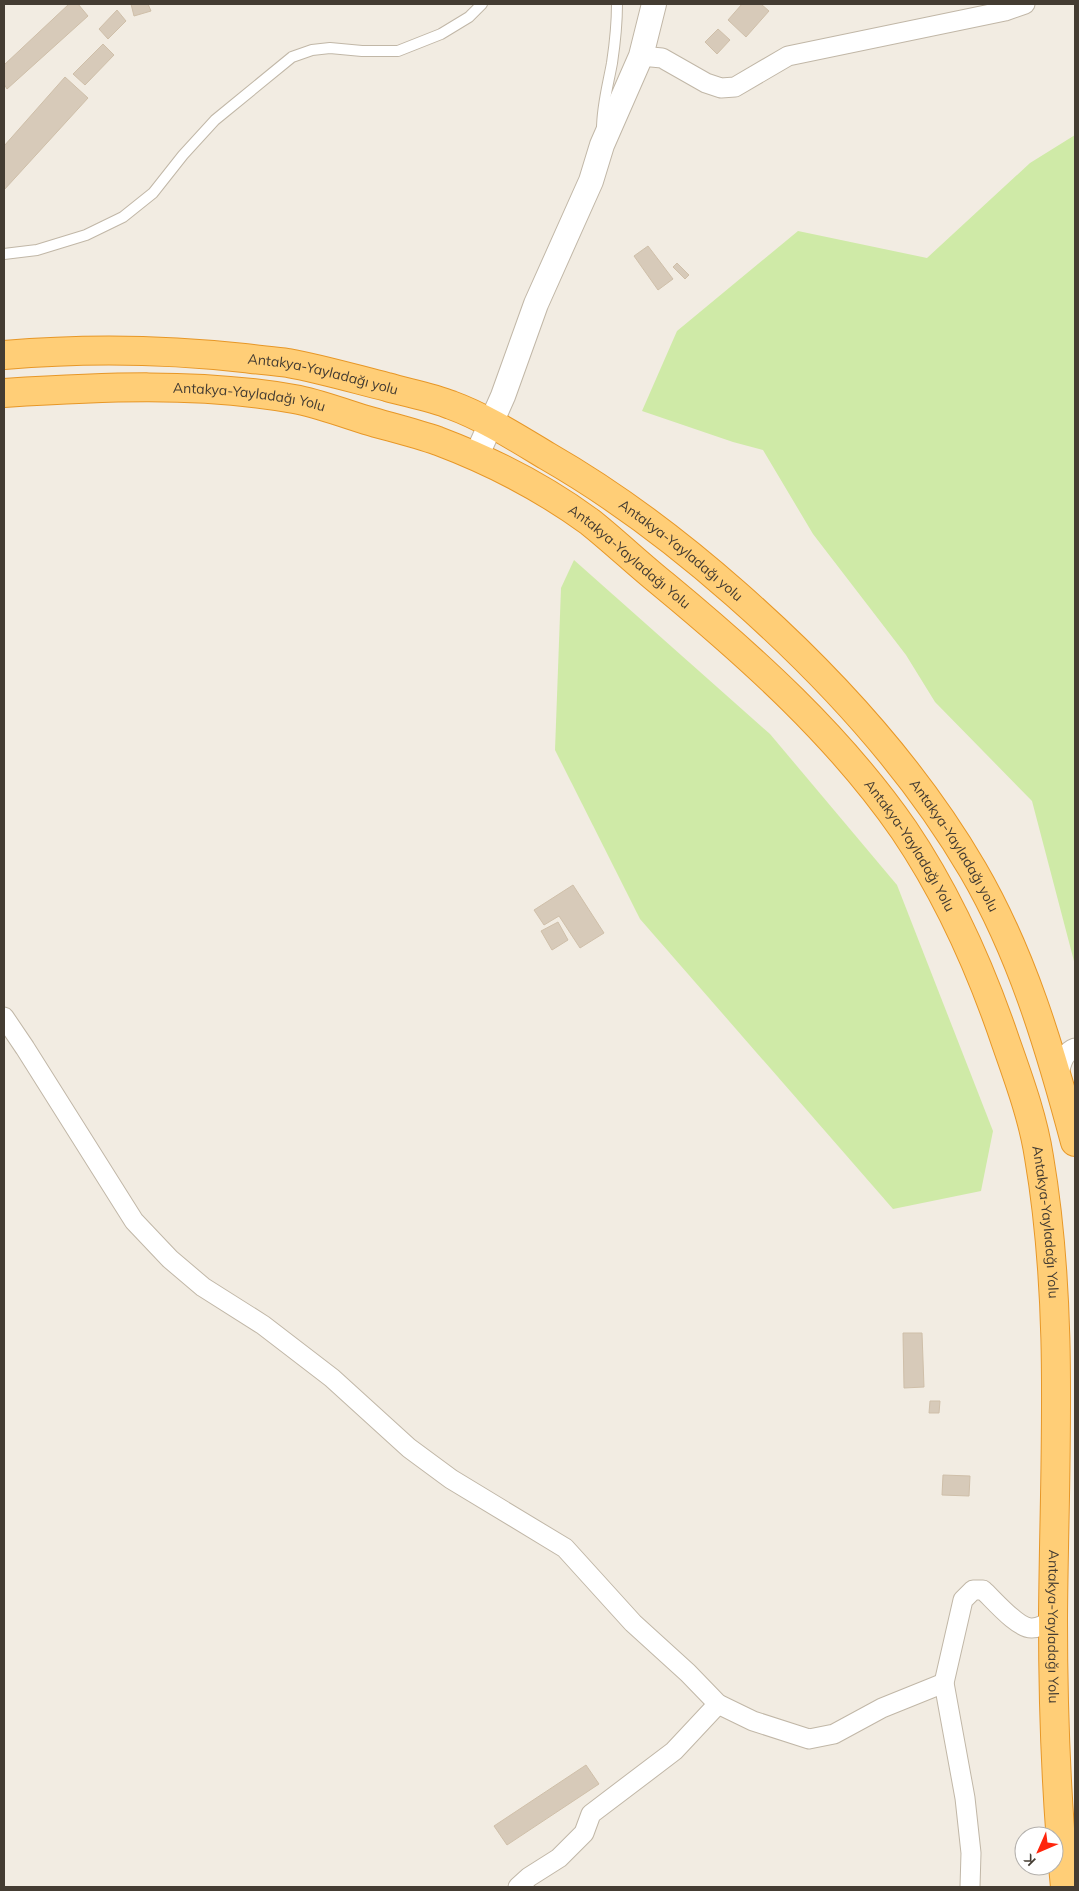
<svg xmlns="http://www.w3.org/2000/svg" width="1079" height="1891" font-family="Mulish,sans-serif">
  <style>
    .green { fill: #cfeaa7 }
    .building { fill: #d7cab9; stroke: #cfbfa9 }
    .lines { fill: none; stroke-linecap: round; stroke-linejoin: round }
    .service-casing { stroke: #c1b7a7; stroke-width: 12 }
    .minor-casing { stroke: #c1b7a7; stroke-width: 21 }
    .tertiary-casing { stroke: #c1b7a7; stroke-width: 26 }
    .trunk-casing { stroke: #e79727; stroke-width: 30 }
    .service { stroke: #fff; stroke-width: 10 }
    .minor { stroke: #fff; stroke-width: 19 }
    .tertiary { stroke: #fff; stroke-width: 24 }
    .trunk { stroke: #ffce77; stroke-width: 28 }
    .labels { text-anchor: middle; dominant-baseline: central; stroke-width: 4.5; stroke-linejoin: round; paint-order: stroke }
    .street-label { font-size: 14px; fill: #443c32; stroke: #fff }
  </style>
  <rect width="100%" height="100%" fill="#f2ece2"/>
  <g class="green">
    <path d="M1075 135V965L1032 801 935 702 906 655 813 534 763 450 733 442 642 411 677 331 798 231 927 258 1030 163Z"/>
    <path d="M574 560 770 734 897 885 993 1131 981 1191 893 1209 640 919 555 750 561 588Z"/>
  </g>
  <g class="building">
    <path d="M69 4H78L88 16 7 89 4 84V65Z"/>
    <path d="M131 4H148L151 11 134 16Z"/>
    <path d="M742 4H761L769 11 746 37 728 20Z"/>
    <path d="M117 10 126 21 108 39 99 29Z"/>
    <path d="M718 29 730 40 717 54 705 42Z"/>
    <path d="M103 44 114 55 85 85 73 74Z"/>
    <path d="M65 77 88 98 4 190V146Z"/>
    <path d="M648 246 673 279 658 290 634 256Z"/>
    <path d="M677 263 689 275 685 279 673 267Z"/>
    <path d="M573 885 604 933 580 948 559 916 544 925 534 910Z"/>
    <path d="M558 922 568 940 552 950 541 931Z"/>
    <path d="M903 1333H922L924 1387 904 1388Z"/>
    <path d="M930 1401H940L939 1413H929Z"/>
    <path d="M943 1475 970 1476 969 1496 942 1495Z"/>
    <path d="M586 1765 599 1784 507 1845 494 1826Z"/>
  </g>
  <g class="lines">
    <g class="service-casing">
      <g id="service">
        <path d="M602 129C602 106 608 85 612 63 615 43 617 24 617 4"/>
        <path d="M4 254 37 250 86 235 123 217 153 193 183 155 215 120 292 57 312 50 330 48 362 51H398L441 34 469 17 482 4"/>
      </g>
    </g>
    <g class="minor-casing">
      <g id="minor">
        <path d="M641 56 662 58 706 83 721 88 735 87 788 56 1005 11 1025 4"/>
        <path d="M4 1017 25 1048 134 1221 170 1259 203 1287 263 1325 332 1378 409 1448 451 1479 565 1548 633 1623 688 1673 718 1704 753 1721 809 1739 834 1734 882 1708 944 1683"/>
        <path d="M1058 1077C1061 1066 1063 1052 1075 1048"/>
        <path d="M518 1887 529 1877 559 1858 584 1833 591 1814 674 1751 718 1704"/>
        <path d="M970 1887 971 1853 965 1798 944 1683 963 1600 973 1590H983C993 1599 1018 1629 1032 1628 1040 1628 1047 1623 1053 1618"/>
      </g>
    </g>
    <g class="tertiary-casing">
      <path id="tertiary" d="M476 457 503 396 536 304 591 181 602 145 641 56 654 4"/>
    </g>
    <g class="trunk-casing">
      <g id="trunk">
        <path id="s1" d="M4 355C84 348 164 349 244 358 259 360 274 361 288 363 321 369 355 379 387 387 408 393 431 397 451 405 484 417 517 438 547 456 615 495 677 542 736 594 827 674 911 764 973 870 1022 954 1050 1048 1075 1142"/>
        <path id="s2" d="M4 393C100 387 198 382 294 399 318 403 342 413 366 420 390 427 415 433 438 441 491 461 545 489 590 522 615 542 639 565 664 585 751 657 839 736 904 830 948 895 981 969 1006 1043 1019 1080 1033 1118 1039 1157 1065 1309 1054 1465 1053 1619 1053 1708 1056 1798 1065 1887"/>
      </g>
    </g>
    <use href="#service" class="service"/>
    <use href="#minor" class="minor"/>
    <use href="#tertiary" class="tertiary"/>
    <use href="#trunk" class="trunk"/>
  </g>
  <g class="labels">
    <g class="street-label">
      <text stroke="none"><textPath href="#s1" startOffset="321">Antakya-Yayladağı yolu</textPath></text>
      <text stroke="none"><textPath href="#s2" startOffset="246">Antakya-Yayladağı Yolu</textPath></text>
      <text stroke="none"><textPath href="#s1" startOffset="726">Antakya-Yayladağı yolu</textPath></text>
      <text stroke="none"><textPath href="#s2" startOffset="666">Antakya-Yayladağı Yolu</textPath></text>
      <text stroke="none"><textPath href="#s2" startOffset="1071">Antakya-Yayladağı Yolu</textPath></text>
      <text stroke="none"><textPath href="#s1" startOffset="1131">Antakya-Yayladağı yolu</textPath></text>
      <text stroke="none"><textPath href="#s2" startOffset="1476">Antakya-Yayladağı Yolu</textPath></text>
      <text stroke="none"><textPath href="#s2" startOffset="1881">Antakya-Yayladağı Yolu</textPath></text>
    </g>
  </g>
  <rect width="1079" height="1891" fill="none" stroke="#443c32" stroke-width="10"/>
  <g transform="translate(1039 1851) rotate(225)"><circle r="24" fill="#ffffff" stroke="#b4b1ad"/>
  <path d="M0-4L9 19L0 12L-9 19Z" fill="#ff250c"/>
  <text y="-8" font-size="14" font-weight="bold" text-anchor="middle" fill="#443c32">K</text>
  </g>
</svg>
